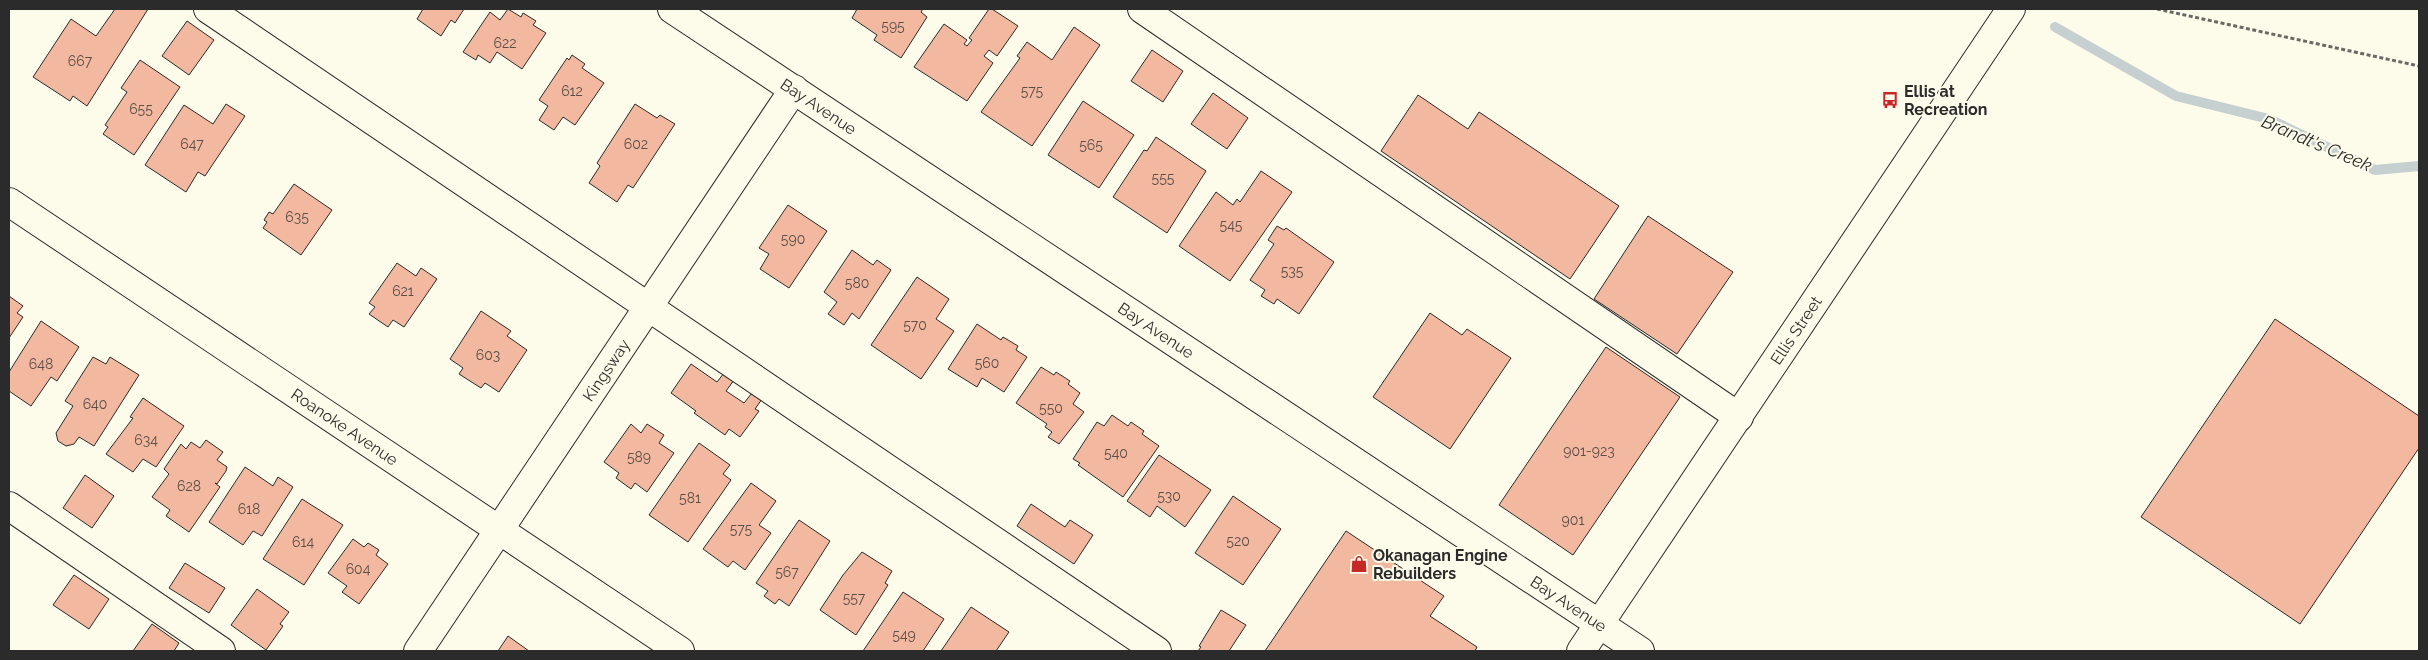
<svg xmlns="http://www.w3.org/2000/svg" width="2428" height="660" font-family="Raleway,sans-serif">
  <style>
    .lines { fill: none; stroke-linecap: round; stroke-linejoin: round }
    .stream { stroke: #c7d0d0; stroke-width: 10 }
    .building { fill: #f2b8a0; stroke: #2b2b2b }
    .minor-casing { stroke: #2b2b2b; stroke-width: 30 }
    .path { stroke: #6a6964; stroke-width: 3; stroke-dasharray: 4 2.5; stroke-linecap: butt }
    .minor { stroke: #fdfbea; stroke-width: 28 }
    .labels { text-anchor: middle; dominant-baseline: central; stroke-width: 4; stroke-linejoin: round; paint-order: stroke }
    .number-label { font-size: 14px; fill: #5d4e48 }
    .poi-label { font-size: 16px; font-weight: bold; fill: #2b2b2b; stroke: #fdfbea; text-anchor: start }
    .street-label { font-size: 16px; fill: #2b2b2b; stroke: #fdfbea }
    .water-label { font-size: 18px; font-style: italic; fill: #2b2b2b; stroke: #fdfbea }
  </style>
  <rect width="100%" height="100%" fill="#fdfbea"/>
  <g class="lines">
    <path class="stream" d="M2055 27 2176 96 2269 119 2375 170 2419 166"/>
  </g>
  <g class="building">
    <path d="M115 9H148L87 106 73 96 70 101 33 77 71 19 96 36Z"/>
    <path d="M423 9H464L455 23 451 20 441 36 417 19Z"/>
    <path d="M508 9 521 17 523 13 536 21 533 25 546 33 522 69 497 52 490 63 478 55 476 60 463 52 490 12 500 20Z"/>
    <path d="M857 9H923L921 12 927 17 901 58 874 40 877 35 852 18Z"/>
    <path d="M989 9H992L1018 26 997 56 989 50 984 56 993 63 967 101 914 67 944 24 967 40 964 44 967 46 972 40 969 38Z"/>
    <path d="M187 21 214 40 189 75 162 56Z"/>
    <path d="M1074 27 1100 45 1032 146 981 112 1020 58 1017 56 1027 42 1052 60Z"/>
    <path d="M1152 50 1183 71 1163 102 1131 81Z"/>
    <path d="M572 55 585 64 582 68 604 83 575 125 563 117 554 130 539 120 548 106 539 100 567 58 569 60Z"/>
    <path d="M140 60 180 87 134 155 103 134 108 127 105 125 127 92 121 88Z"/>
    <path d="M1213 93 1248 118 1227 149 1191 124Z"/>
    <path d="M1418 95 1468 129 1479 112 1619 206 1570 279 1381 151Z"/>
    <path d="M1083 101 1134 135 1099 188 1048 155Z"/>
    <path d="M226 104 245 116 205 176 198 172 186 192 145 165 184 105 213 124Z"/>
    <path d="M635 104 657 118 660 115 675 124 633 188 628 185 617 202 589 183 600 166 597 163Z"/>
    <path d="M1156 137 1206 171 1167 233 1113 197 1144 150 1147 151Z"/>
    <path d="M1261 171 1292 192 1230 281 1179 246 1216 192 1233 205 1237 199 1240 202Z"/>
    <path d="M294 184 332 210 301 255 263 228 267 222 264 220 269 212 273 214Z"/>
    <path d="M788 205 827 231 789 288 760 269 769 254 759 248Z"/>
    <path d="M1648 216 1733 272 1677 354 1594 299Z"/>
    <path d="M1277 226 1284 230 1286 228 1334 262 1299 314 1277 299 1274 304 1261 296 1265 290 1250 280 1274 244 1268 240Z"/>
    <path d="M852 250 873 265 877 260 891 270 859 319 852 313 844 325 828 314 837 302 824 292Z"/>
    <path d="M397 263 416 276 421 268 437 279 404 327 393 320 388 327 369 314 375 307 369 303Z"/>
    <path d="M917 277 949 299 936 319 954 331 921 379 871 345Z"/>
    <path d="M9 296 23 306 17 313 23 317 9 338Z"/>
    <path d="M481 311 511 331 507 336 527 350 499 392 485 383 481 388 459 374 463 368 450 359Z"/>
    <path d="M1430 313 1462 335 1467 329 1511 358 1450 449 1373 397Z"/>
    <path d="M2275 319 2419 416V448L2300 624 2141 517Z"/>
    <path d="M41 321 79 347 57 381 51 377 31 406 9 391V372Z"/>
    <path d="M977 324 1001 340 1003 337 1018 346 1016 350 1027 357 1004 392 982 378 977 387 948 369Z"/>
    <path d="M1606 347 1680 397 1573 555 1499 505Z"/>
    <path d="M93 357 106 364 110 357 139 375 94 446 79 437 74 444 66 446 58 441 56 433 73 406 65 401Z"/>
    <path d="M691 364 717 382 724 373 734 380 726 391 744 403 752 393 762 399 755 409 759 411 740 437 729 429 725 435 694 413 696 411 671 393Z"/>
    <path d="M1041 367 1054 375 1056 372 1070 381 1068 384 1080 393 1073 404 1084 412 1059 444 1048 437 1052 432 1045 427 1047 424 1016 403Z"/>
    <path d="M143 398 184 426 156 467 143 459 133 472 106 454 133 418 130 417Z"/>
    <path d="M1112 415 1128 426 1131 422 1144 431 1142 434 1159 446 1123 497 1078 465 1080 463 1073 459 1097 422 1104 426Z"/>
    <path d="M631 424 641 433 647 424 664 435 659 443 674 453 647 492 635 483 631 489 616 478 619 473 604 462Z"/>
    <path d="M206 440 223 452 217 460 227 467 226 471 217 484 215 483 220 487 189 532 166 516 170 510 152 497 169 474 164 469 181 444 186 449 191 442 200 448Z"/>
    <path d="M699 443 730 465 723 474 731 480 688 542 649 515Z"/>
    <path d="M1159 455 1211 490 1185 527 1157 506 1150 517 1127 501Z"/>
    <path d="M245 467 273 486 278 477 293 487 262 536 253 531 243 545 209 522Z"/>
    <path d="M85 475 114 496 92 528 63 508Z"/>
    <path d="M751 483 776 501 759 525 771 533 745 570 733 561 728 567 703 549Z"/>
    <path d="M1233 496 1281 529 1243 585 1195 553Z"/>
    <path d="M302 499 343 525 304 585 263 559Z"/>
    <path d="M1031 504 1065 527 1070 520 1093 535 1074 564 1017 526Z"/>
    <path d="M799 520 830 541 789 606 779 599 775 604 764 596 768 591 756 583Z"/>
    <path d="M1346 531 1444 596 1430 616 1477 647 1475 651H1265Z"/>
    <path d="M353 539 364 547 368 543 379 550 376 555 388 564 359 604 342 592 347 586 328 573Z"/>
    <path d="M862 552 892 571 885 583 888 585 856 635 820 610 843 575Z"/>
    <path d="M185 563 225 588 209 613 169 588Z"/>
    <path d="M74 575 109 599 89 629 53 605Z"/>
    <path d="M257 589 289 612 280 624 283 626 266 650 231 625Z"/>
    <path d="M903 592 944 619 923 651H863Z"/>
    <path d="M971 607 1009 632 996 651H941Z"/>
    <path d="M1221 610 1246 625 1229 651H1198L1201 647 1199 646Z"/>
    <path d="M152 624 179 643 174 651H133Z"/>
    <path d="M508 636 529 651H498Z"/>
  </g>
  <g class="lines">
    <g class="minor-casing">
      <g id="minor">
        <path d="M208 9 1157 651"/>
        <path id="s1" d="M672 9 1640 651"/>
        <path d="M1142 9 1739 417"/>
        <path id="s2" d="M9 202 680 651"/>
        <path d="M9 506 221 651"/>
        <path id="s3" d="M418 651 794 89"/>
        <path id="s4" d="M1581 651 2011 9"/>
      </g>
    </g>
    <path class="path" d="M2157 9 2419 66"/>
    <use href="#minor" class="minor"/>
  </g>
  <defs>
    <g id="bus-bare" transform="scale(1.35)"><path d="M-5-6H5V4H4V6H2V4H-2V6H-4V4H-5ZM-3.5-4V0h7V-4ZM-3.5 1.2v1.5H-2V1.2ZM2 1.2v1.5H3.5V1.2Z" fill="#c62828" stroke="#fdfbea" stroke-width="2.5" paint-order="stroke"/></g>
    <g id="shop-bare" transform="scale(1.35)"><path d="M-5-2.5h2.3a2.7 3.5 0 0 1 5.4 0H5L5.5 6h-11ZM-1.5-2.5h3a1.5 2.3 0 0 0-3 0Z" fill="#c62828" stroke="#fdfbea" stroke-width="2.5" paint-order="stroke"/></g>
  </defs>
  <g fill-rule="evenodd">
    <use href="#bus-bare" x="1890" y="100"/>
    <use href="#shop-bare" x="1359" y="564"/>
  </g>
  <g class="labels">
    <g class="number-label">
      <text x="893" y="26">595</text>
      <text x="505" y="43">622</text>
      <text x="80" y="61">667</text>
      <text x="572" y="91">612</text>
      <text x="1032" y="91">575</text>
      <text x="141" y="109">655</text>
      <text x="192" y="144">647</text>
      <text x="636" y="144">602</text>
      <text x="1091" y="145">565</text>
      <text x="1163" y="178">555</text>
      <text x="297" y="217">635</text>
      <text x="1231" y="225">545</text>
      <text x="793" y="239">590</text>
      <text x="1292" y="271">535</text>
      <text x="857" y="283">580</text>
      <text x="403" y="291">621</text>
      <text x="915" y="325">570</text>
      <text x="488" y="355">603</text>
      <text x="987" y="363">560</text>
      <text x="41" y="364">648</text>
      <text x="95" y="404">640</text>
      <text x="1051" y="408">550</text>
      <text x="146" y="440">634</text>
      <text x="1589" y="451">901-923</text>
      <text x="1116" y="453">540</text>
      <text x="639" y="457">589</text>
      <text x="189" y="486">628</text>
      <text x="1169" y="496">530</text>
      <text x="690" y="498">581</text>
      <text x="249" y="509">618</text>
      <text x="1573" y="520">901</text>
      <text x="741" y="529">575</text>
      <text x="1238" y="541">520</text>
      <text x="303" y="542">614</text>
      <text x="358" y="569">604</text>
      <text x="787" y="572">567</text>
      <text x="854" y="598">557</text>
      <text x="904" y="635">549</text>
    </g>
    <g class="poi-label">
      <text x="1904" y="91">Ellis at<tspan x="1904" dy="18">Recreation</tspan></text>
      <text x="1373" y="555">Okanagan Engine<tspan x="1373" dy="18">Rebuilders</tspan></text>
    </g>
    <g class="street-label">
      <text stroke="none"><textPath href="#s1" startOffset="176">Bay Avenue</textPath></text>
      <text stroke="none"><textPath href="#s1" startOffset="581">Bay Avenue</textPath></text>
      <text stroke="none"><textPath href="#s4" startOffset="386">Ellis Street</textPath></text>
      <text stroke="none"><textPath href="#s3" startOffset="338">Kingsway</textPath></text>
      <text stroke="none"><textPath href="#s2" startOffset="404">Roanoke Avenue</textPath></text>
      <text stroke="none"><textPath href="#s1" startOffset="1076">Bay Avenue</textPath></text>
    </g>
    <g class="water-label">
      <text transform="translate(2317 143) rotate(23)">Brandt's Creek</text>
    </g>
  </g>
  <rect width="2428" height="660" fill="none" stroke="#2b2b2b" stroke-width="20"/>
</svg>
